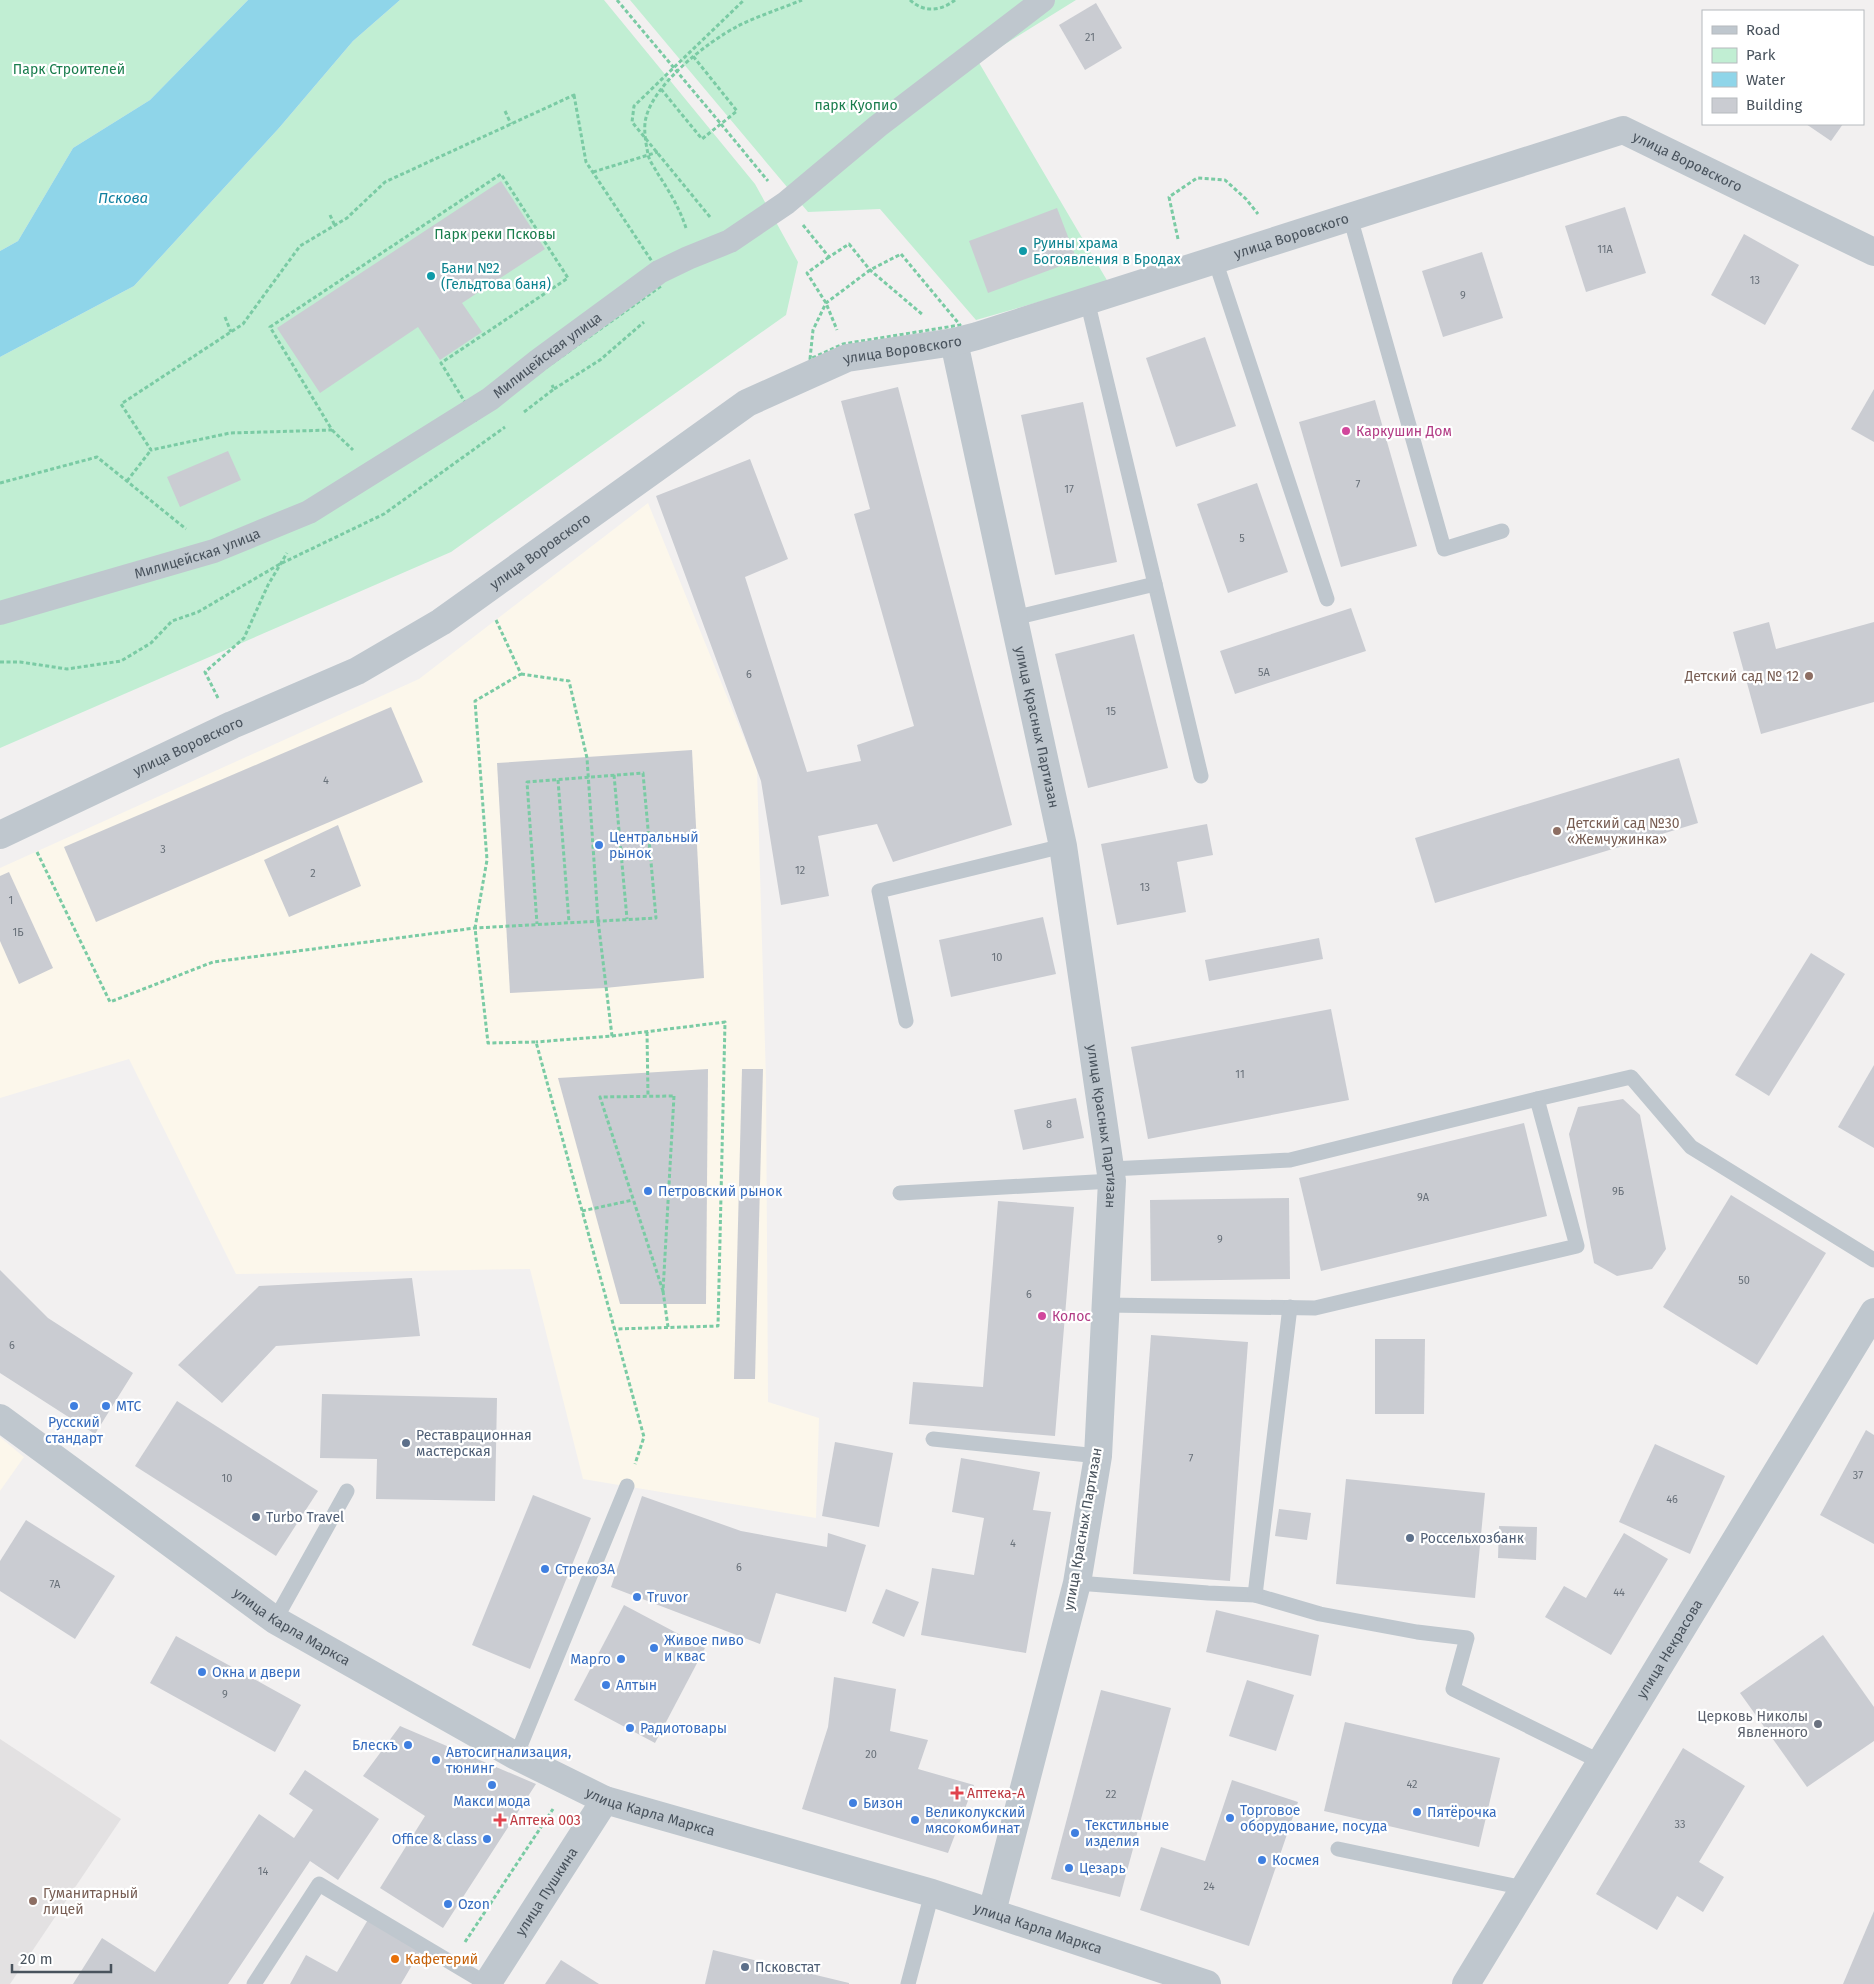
<svg xmlns="http://www.w3.org/2000/svg" width="1874" height="1984" font-family="'Fira Sans',sans-serif">
  <style>
    .commercial { fill: #fcf7eb }
    .education { fill: #e3e1e2 }
    .green { fill: #c1eed3 }
    .water { fill: #8fd5e9 }
    .building { fill: #caccd2 }
    .lines { fill: none; stroke-linecap: round; stroke-linejoin: round }
    .path { stroke: #7acba4; stroke-width: 3; stroke-dasharray: 4 2.5; stroke-linecap: butt }
    .service { stroke: #bfc7ce; stroke-width: 15 }
    .pedestrian { stroke: #bfc7ce; stroke-width: 24 }
    .minor { stroke: #bfc7ce; stroke-width: 28 }
    .path-bridge { stroke: #7acba4; stroke-width: 3; stroke-dasharray: 4 2.5; stroke-linecap: butt }
    .culture-dot { fill: #0f9aa8; stroke: #fff; stroke-width: 2 }
    .hotel-dot { fill: #d1479c; stroke: #fff; stroke-width: 2 }
    .education-dot { fill: #8d6e63; stroke: #fff; stroke-width: 2 }
    .shop-dot { fill: #3f7fe0; stroke: #fff; stroke-width: 2 }
    .service-dot { fill: #5c6f8a; stroke: #fff; stroke-width: 2 }
    .worship-dot { fill: #6b7280; stroke: #fff; stroke-width: 2 }
    .health-dot { fill: #e0444e; stroke: #fff; stroke-width: 2 }
    .food-dot { fill: #e8710a; stroke: #fff; stroke-width: 2 }
    .labels { text-anchor: middle; dominant-baseline: central; stroke-width: 4.5; stroke-linejoin: round; paint-order: stroke }
    .number-label { font-size: 11px; fill: #69717a }
    .park-label { font-size: 14px; fill: #1a7d4d; stroke: #fff }
    .street-label { font-size: 14px; fill: #49535d; stroke: #fff }
    .culture-label { font-size: 14px; fill: #0d838f; stroke: #fff; text-anchor: start }
    .hotel-label { font-size: 14px; fill: #b23c85; stroke: #fff; text-anchor: start }
    .education-label { font-size: 14px; fill: #785e54; stroke: #fff; text-anchor: start }
    .shop-label { font-size: 14px; fill: #366cbe; stroke: #fff; text-anchor: start }
    .service-label { font-size: 14px; fill: #4e5e75; stroke: #fff; text-anchor: start }
    .worship-label { font-size: 14px; fill: #5b616d; stroke: #fff; text-anchor: end }
    .health-label { font-size: 14px; fill: #be3a42; stroke: #fff; text-anchor: start }
    .food-label { font-size: 14px; fill: #c56008; stroke: #fff; text-anchor: start }
    .water-label { font-size: 15px; font-style: italic; fill: #1180a0; stroke: #fff }
  </style>
  <rect width="100%" height="100%" fill="#f2f0f0"/>
  <g class="commercial">
    <path d="M648 503 757 770 766 1080 768 1402 819 1418 816 1518 583 1479 530 1269 236 1274 129 1059 0 1098V868L419 679Z"/>
    <path d="M0 1437 24 1457 0 1491Z"/>
  </g>
  <path class="education" d="M0 1739 121 1819 10 1984H0Z"/>
  <g class="green">
    <path d="M0 0H248L150 100 73 148 18 241 0 251Z"/>
    <path d="M400 0H604L755 184 798 262 786 315 451 552 0 748V357L134 286 279 128 353 41Z"/>
    <path d="M630 0H1076L978 61 1108 282 976 320 880 209 808 212Z"/>
  </g>
  <path class="water" d="M248 0H400L353 41 279 128 134 286 0 357V251L18 241 73 148 150 100Z"/>
  <g class="building">
    <path d="M1096 3 1122 48 1085 70 1059 25Z"/>
    <path d="M1806 124H1843L1831 141Z"/>
    <path d="M501 181 545 249 462 303 482 332 440 360 418 327 320 393 277 328Z"/>
    <path d="M1625 207 1646 273 1586 292 1565 226Z"/>
    <path d="M1057 208 1077 260 988 293 969 241Z"/>
    <path d="M1744 234 1799 265 1765 325 1711 295Z"/>
    <path d="M1482 252 1503 318 1443 337 1422 271Z"/>
    <path d="M1205 337 1236 426 1176 447 1146 358Z"/>
    <path d="M898 387 1012 825 893 862 877 824 818 836 829 896 781 905 761 781 656 496 750 459 788 559 745 577 807 772 861 761 857 745 914 726 854 514 870 509 841 401Z"/>
    <path d="M1874 389V442L1851 429Z"/>
    <path d="M1375 400 1417 546 1341 567 1299 422Z"/>
    <path d="M1083 402 1117 562 1055 575 1021 415Z"/>
    <path d="M228 451 241 480 180 507 167 477Z"/>
    <path d="M1257 483 1288 572 1228 593 1197 504Z"/>
    <path d="M1351 608 1366 651 1235 694 1220 651Z"/>
    <path d="M1769 622 1776 649 1874 622V702L1761 734 1733 632Z"/>
    <path d="M1134 634 1168 768 1088 788 1055 654Z"/>
    <path d="M391 707 423 782 96 922 64 847Z"/>
    <path d="M692 750 704 978 605 988 510 993 497 763Z"/>
    <path d="M1679 758 1698 823 1435 903 1415 838Z"/>
    <path d="M1207 824 1213 855 1177 862 1186 912 1117 925 1101 844Z"/>
    <path d="M338 825 361 886 289 917 264 860Z"/>
    <path d="M9 872 53 968 19 984 0 941V876Z"/>
    <path d="M1043 917 1056 974 951 997 939 940Z"/>
    <path d="M1319 938 1323 959 1209 981 1205 960Z"/>
    <path d="M1811 953 1845 974 1769 1096 1735 1075Z"/>
    <path d="M1331 1009 1349 1100 1148 1139 1131 1047Z"/>
    <path d="M1874 1065V1148L1838 1127Z"/>
    <path d="M708 1069 706 1304H620L558 1078Z"/>
    <path d="M742 1069H763L755 1379H734Z"/>
    <path d="M1076 1098 1084 1138 1023 1150 1014 1110Z"/>
    <path d="M1623 1099 1640 1115 1666 1249 1652 1269 1617 1276 1594 1263 1569 1134 1578 1107Z"/>
    <path d="M1524 1123 1547 1216 1321 1271 1299 1178Z"/>
    <path d="M1731 1195 1826 1253 1757 1365 1663 1307Z"/>
    <path d="M1289 1198 1290 1279 1151 1281 1150 1200Z"/>
    <path d="M998 1201 1074 1207 1055 1436 909 1424 913 1382 983 1387Z"/>
    <path d="M0 1270 48 1318 133 1373 95 1434 0 1373Z"/>
    <path d="M412 1278 420 1336 276 1346 222 1403 178 1365 259 1286Z"/>
    <path d="M1151 1335 1248 1342 1230 1581 1133 1574Z"/>
    <path d="M1375 1339H1425L1424 1414H1375Z"/>
    <path d="M322 1394 497 1398 495 1501 376 1499 377 1459 320 1458Z"/>
    <path d="M177 1401 318 1491 276 1556 135 1466Z"/>
    <path d="M1866 1430 1874 1435V1544L1820 1515Z"/>
    <path d="M835 1442 893 1453 879 1527 822 1516Z"/>
    <path d="M1655 1444 1725 1476 1690 1554 1619 1522Z"/>
    <path d="M961 1458 1040 1472 1033 1510 1051 1512 1026 1653 921 1635 932 1568 974 1575 984 1518 952 1512Z"/>
    <path d="M1346 1479 1485 1493 1475 1598 1336 1584Z"/>
    <path d="M533 1495 591 1518 530 1669 472 1645Z"/>
    <path d="M642 1496 741 1531 827 1547 828 1533 866 1545 846 1612 776 1593 760 1644 611 1587Z"/>
    <path d="M1279 1509 1311 1513 1307 1540 1275 1536Z"/>
    <path d="M26 1520 115 1576 75 1639 0 1591V1561Z"/>
    <path d="M1499 1526 1537 1527 1536 1560 1498 1558Z"/>
    <path d="M1624 1533 1668 1559 1611 1655 1545 1617 1564 1586 1586 1598Z"/>
    <path d="M886 1589 919 1602 904 1637 872 1623Z"/>
    <path d="M624 1605 705 1648 655 1743 574 1700Z"/>
    <path d="M1216 1610 1319 1635 1311 1676 1206 1652Z"/>
    <path d="M1823 1635 1874 1707V1741L1807 1787 1740 1693Z"/>
    <path d="M176 1636 301 1705 275 1752 150 1683Z"/>
    <path d="M834 1677 896 1689 890 1731 928 1740 918 1769 974 1785 948 1853 802 1809 828 1727Z"/>
    <path d="M1247 1680 1294 1695 1276 1751 1229 1736Z"/>
    <path d="M1101 1690 1171 1708 1120 1897 1051 1879Z"/>
    <path d="M1345 1722 1500 1758 1479 1847 1324 1811Z"/>
    <path d="M400 1726 536 1784 443 1928 380 1888 425 1816 363 1776Z"/>
    <path d="M1683 1748 1745 1786 1699 1862 1724 1877 1703 1912 1677 1896 1657 1930 1596 1894Z"/>
    <path d="M305 1770 379 1819 338 1880 310 1861 228 1984H73L102 1938 155 1972 259 1814 294 1838 313 1810 289 1794Z"/>
    <path d="M1232 1780 1298 1802 1249 1946 1140 1910 1161 1847 1205 1861Z"/>
    <path d="M1874 1911V1984H1843Z"/>
    <path d="M369 1918 422 1948 401 1984H290L306 1955 337 1972Z"/>
    <path d="M713 1950 849 1983V1984H705Z"/>
    <path d="M561 1960 599 1984H545Z"/>
  </g>
  <g class="lines">
    <g class="path">
      <path d="M910 0C924 13 941 11 955 0"/>
      <path d="M661 89 702 139 737 111 693 56"/>
      <path d="M574 95 586 162 659 272 661 286 544 369 476 420 441 363 568 278 501 174 270 327 332 430 230 433 151 450 121 404 243 324 300 246 347 218 385 182Z"/>
      <path d="M505 111 511 124"/>
      <path d="M721 124 768 181"/>
      <path d="M593 172 658 152"/>
      <path d="M330 215 335 226"/>
      <path d="M710 217 632 122 634 106 744 0"/>
      <path d="M803 225 829 257 849 244 870 270 923 315"/>
      <path d="M686 228C680 209 669 191 658 174 655 168 649 161 648 154 646 144 644 133 645 123 649 87 707 42 738 26 758 16 780 9 802 0"/>
      <path d="M1178 239 1169 197 1197 178 1225 180 1246 199 1258 214"/>
      <path d="M901 254 960 325 843 344 810 359 813 330 826 303 870 270Z"/>
      <path d="M829 257 807 273 826 303 837 330"/>
      <path d="M225 317 231 332"/>
      <path d="M554 389 600 360 644 322"/>
      <path d="M524 412 554 389 552 385"/>
      <path d="M332 430 353 450"/>
      <path d="M127 481 151 450"/>
      <path d="M0 483 97 457 186 529"/>
      <path d="M496 620 521 674 475 701 487 860 475 928 488 1043 536 1042 644 1437 635 1464"/>
      <path d="M0 662H20L67 669 121 661 151 643 172 621 198 612 280 564 384 514 505 427"/>
      <path d="M521 674 569 681 587 758 598 920 612 1036 536 1042"/>
      <path d="M218 698 205 672 244 638 268 585 287 553"/>
      <path d="M614 775 627 919"/>
      <path d="M558 780 569 922"/>
      <path d="M37 852 110 1002 213 962 475 928 656 918 643 773 527 782 537 924"/>
      <path d="M647 1032 648 1096"/>
      <path d="M612 1036 725 1022 718 1326 615 1329"/>
      <path d="M674 1096 663 1291 600 1097Z"/>
      <path d="M582 1211 633 1200"/>
      <path d="M663 1291 668 1327"/>
      <path d="M465 1942 553 1809"/>
    </g>
    <g class="service">
      <path d="M1350 217 1444 549 1502 531"/>
      <path d="M1215 260 1327 599"/>
      <path d="M1087 300 1201 776"/>
      <path d="M1014 618 1155 584"/>
      <path d="M906 1021 879 891 1063 846"/>
      <path d="M1537 1099 1631 1077 1691 1147 1874 1260"/>
      <path d="M900 1193 1112 1181"/>
      <path d="M1106 1305 1315 1308 1577 1246 1537 1099 1290 1160 1111 1169"/>
      <path d="M933 1439 1098 1456"/>
      <path d="M1077 1583 1208 1593 1255 1595 1320 1614 1417 1632 1467 1638 1453 1689 1601 1762"/>
      <path d="M1255 1595 1290 1307"/>
      <path d="M275 1620 347 1491"/>
      <path d="M516 1756 627 1486"/>
      <path d="M1338 1849 1524 1888"/>
      <path d="M254 1984 319 1884 487 1984"/>
      <path d="M908 1984 932 1893"/>
    </g>
    <path class="pedestrian" id="s1" d="M0 613 214 551 309 512 490 399 539 360 659 272 688 258 730 241 786 203 878 126 1043 0"/>
    <g class="minor">
      <path id="s2" d="M954 342 1063 846 1112 1181 1098 1456 1077 1583 992 1912"/>
      <path id="s3" d="M0 835 232 725 357 671 441 622 747 403 847 358 954 342 977 336 1623 130 1874 252"/>
      <path id="s4" d="M0 1418 275 1620 516 1756 605 1800 932 1893 1207 1984"/>
      <path id="s5" d="M487 1984 605 1800"/>
      <path id="s6" d="M1466 1984 1874 1312"/>
    </g>
    <path class="path-bridge" d="M617 0 721 124"/>
  </g>
  <g class="culture-dot">
    <circle cx="1023" cy="251" r="5"/>
    <circle cx="431" cy="276" r="5"/>
  </g>
  <g class="hotel-dot">
    <circle cx="1346" cy="431" r="5"/>
    <circle cx="1042" cy="1316" r="5"/>
  </g>
  <g class="education-dot">
    <circle cx="1809" cy="676" r="5"/>
    <circle cx="1557" cy="831" r="5"/>
    <circle cx="33" cy="1901" r="5"/>
  </g>
  <g class="shop-dot">
    <circle cx="599" cy="845" r="5"/>
    <circle cx="648" cy="1191" r="5"/>
    <circle cx="74" cy="1406" r="5"/>
    <circle cx="106" cy="1406" r="5"/>
    <circle cx="545" cy="1569" r="5"/>
    <circle cx="637" cy="1597" r="5"/>
    <circle cx="654" cy="1648" r="5"/>
    <circle cx="621" cy="1659" r="5"/>
    <circle cx="202" cy="1672" r="5"/>
    <circle cx="606" cy="1685" r="5"/>
    <circle cx="630" cy="1728" r="5"/>
    <circle cx="408" cy="1745" r="5"/>
    <circle cx="436" cy="1760" r="5"/>
    <circle cx="492" cy="1785" r="5"/>
    <circle cx="853" cy="1803" r="5"/>
    <circle cx="1417" cy="1812" r="5"/>
    <circle cx="1230" cy="1818" r="5"/>
    <circle cx="915" cy="1820" r="5"/>
    <circle cx="1075" cy="1833" r="5"/>
    <circle cx="487" cy="1839" r="5"/>
    <circle cx="1262" cy="1860" r="5"/>
    <circle cx="1069" cy="1868" r="5"/>
    <circle cx="448" cy="1904" r="5"/>
  </g>
  <g class="service-dot">
    <circle cx="406" cy="1443" r="5"/>
    <circle cx="256" cy="1517" r="5"/>
    <circle cx="1410" cy="1538" r="5"/>
    <circle cx="745" cy="1967" r="5"/>
  </g>
  <circle class="worship-dot" cx="1818" cy="1724" r="5"/>
  <g class="health-dot">
    <path d="M954.5 1785.5h5v5h5v5h-5v5h-5v-5h-5v-5h5z"/>
    <path d="M497.5 1812.5h5v5h5v5h-5v5h-5v-5h-5v-5h5z"/>
  </g>
  <circle class="food-dot" cx="395" cy="1959" r="5"/>
  <g class="labels">
    <g class="number-label">
      <text x="1090" y="37">21</text>
      <text x="1605" y="249">11А</text>
      <text x="1755" y="280">13</text>
      <text x="1463" y="295">9</text>
      <text x="1358" y="484">7</text>
      <text x="1069" y="489">17</text>
      <text x="1242" y="538">5</text>
      <text x="1264" y="672">5А</text>
      <text x="749" y="674">6</text>
      <text x="1111" y="711">15</text>
      <text x="326" y="780">4</text>
      <text x="163" y="849">3</text>
      <text x="800" y="870">12</text>
      <text x="313" y="873">2</text>
      <text x="1145" y="887">13</text>
      <text x="11" y="900">1</text>
      <text x="18" y="932">1Б</text>
      <text x="997" y="957">10</text>
      <text x="1240" y="1074">11</text>
      <text x="1049" y="1124">8</text>
      <text x="1618" y="1191">9Б</text>
      <text x="1423" y="1197">9А</text>
      <text x="1220" y="1239">9</text>
      <text x="1744" y="1280">50</text>
      <text x="1029" y="1294">6</text>
      <text x="12" y="1345">6</text>
      <text x="1191" y="1458">7</text>
      <text x="1858" y="1475">37</text>
      <text x="227" y="1478">10</text>
      <text x="1672" y="1499">46</text>
      <text x="1013" y="1543">4</text>
      <text x="739" y="1567">6</text>
      <text x="55" y="1584">7А</text>
      <text x="1619" y="1592">44</text>
      <text x="225" y="1694">9</text>
      <text x="871" y="1754">20</text>
      <text x="1412" y="1784">42</text>
      <text x="1111" y="1794">22</text>
      <text x="1680" y="1824">33</text>
      <text x="263" y="1871">14</text>
      <text x="1209" y="1886">24</text>
    </g>
    <g class="park-label">
      <text x="69" y="69">Парк Строителей</text>
      <text x="856" y="105">парк Куопио</text>
      <text x="495" y="234">Парк реки Псковы</text>
    </g>
    <g class="street-label">
      <text stroke="none"><textPath href="#s3" startOffset="1858">улица Воровского</textPath></text>
      <text stroke="none"><textPath href="#s3" startOffset="1438">улица Воровского</textPath></text>
      <text stroke="none"><textPath href="#s3" startOffset="1032">улица Воровского</textPath></text>
      <text stroke="none"><textPath href="#s1" startOffset="611">Милицейская улица</textPath></text>
      <text stroke="none"><textPath href="#s3" startOffset="612">улица Воровского</textPath></text>
      <text stroke="none"><textPath href="#s1" startOffset="206">Милицейская улица</textPath></text>
      <text stroke="none"><textPath href="#s2" startOffset="394">улица Красных Партизан</textPath></text>
      <text stroke="none"><textPath href="#s3" startOffset="208">улица Воровского</textPath></text>
      <text stroke="none"><textPath href="#s2" startOffset="799">улица Красных Партизан</textPath></text>
      <text transform="translate(1083 1529) rotate(-80)">улица Красных Партизан</text>
      <text stroke="none"><textPath href="#s4" startOffset="359">улица Карла Маркса</textPath></text>
      <text stroke="none"><textPath href="#s6" startOffset="392">улица Некрасова</textPath></text>
      <text stroke="none"><textPath href="#s4" startOffset="764">улица Карла Маркса</textPath></text>
      <text stroke="none"><textPath href="#s5" startOffset="110">улица Пушкина</textPath></text>
      <text stroke="none"><textPath href="#s4" startOffset="1169">улица Карла Маркса</textPath></text>
    </g>
    <g class="culture-label">
      <text x="1033" y="243">Руины храма<tspan x="1033" dy="16">Богоявления в Бродах</tspan></text>
      <text x="441" y="268">Бани №2<tspan x="441" dy="16">(Гельдтова баня)</tspan></text>
    </g>
    <g class="hotel-label">
      <text x="1356" y="431">Каркушин Дом</text>
      <text x="1052" y="1316">Колос</text>
    </g>
    <g class="education-label">
      <text x="1799" y="676" text-anchor="end">Детский сад № 12</text>
      <text x="1567" y="823">Детский сад №30<tspan x="1567" dy="16">«Жемчужинка»</tspan></text>
      <text x="43" y="1893">Гуманитарный<tspan x="43" dy="16">лицей</tspan></text>
    </g>
    <g class="shop-label">
      <text x="609" y="837">Центральный<tspan x="609" dy="16">рынок</tspan></text>
      <text x="658" y="1191">Петровский рынок</text>
      <text x="116" y="1406">МТС</text>
      <text x="74" y="1422" text-anchor="middle">Русский<tspan x="74" dy="16">стандарт</tspan></text>
      <text x="555" y="1569">СтрекоЗА</text>
      <text x="647" y="1597">Truvor</text>
      <text x="664" y="1640">Живое пиво<tspan x="664" dy="16">и квас</tspan></text>
      <text x="611" y="1659" text-anchor="end">Марго</text>
      <text x="212" y="1672">Окна и двери</text>
      <text x="616" y="1685">Алтын</text>
      <text x="640" y="1728">Радиотовары</text>
      <text x="398" y="1745" text-anchor="end">Блескъ</text>
      <text x="446" y="1752">Автосигнализация,<tspan x="446" dy="16">тюнинг</tspan></text>
      <text x="492" y="1801" text-anchor="middle">Макси мода</text>
      <text x="863" y="1803">Бизон</text>
      <text x="1240" y="1810">Торговое<tspan x="1240" dy="16">оборудование, посуда</tspan></text>
      <text x="925" y="1812">Великолукский<tspan x="925" dy="16">мясокомбинат</tspan></text>
      <text x="1427" y="1812">Пятёрочка</text>
      <text x="1085" y="1825">Текстильные<tspan x="1085" dy="16">изделия</tspan></text>
      <text x="477" y="1839" text-anchor="end">Office &amp; class</text>
      <text x="1272" y="1860">Космея</text>
      <text x="1079" y="1868">Цезарь</text>
      <text x="458" y="1904">Ozon</text>
    </g>
    <g class="service-label">
      <text x="416" y="1435">Реставрационная<tspan x="416" dy="16">мастерская</tspan></text>
      <text x="266" y="1517">Turbo Travel</text>
      <text x="1420" y="1538">Россельхозбанк</text>
      <text x="755" y="1967">Псковстат</text>
    </g>
    <g class="worship-label">
      <text x="1808" y="1716">Церковь Николы<tspan x="1808" dy="16">Явленного</tspan></text>
    </g>
    <g class="health-label">
      <text x="967" y="1793">Аптека-А</text>
      <text x="510" y="1820">Аптека 003</text>
    </g>
    <g class="food-label">
      <text x="405" y="1959">Кафетерий</text>
    </g>
    <g class="water-label">
      <text x="123" y="198">Пскова</text>
    </g>
  </g>
  <rect x="1702" y="10" width="162" height="115" fill="#ffffff" stroke="#b6babe"/>
  <rect x="1712" y="26" width="25" height="8" fill="#bfc7ce" stroke="#b6babe"/>
  <text x="1746" y="35" font-size="15" fill="#49535d">Road</text>
  <rect x="1712" y="48" width="25" height="15" fill="#c1eed3" stroke="#b6babe"/>
  <text x="1746" y="60" font-size="15" fill="#49535d">Park</text>
  <rect x="1712" y="72" width="25" height="15" fill="#8fd5e9" stroke="#b6babe"/>
  <text x="1746" y="85" font-size="15" fill="#49535d">Water</text>
  <rect x="1712" y="98" width="25" height="15" fill="#caccd2" stroke="#b6babe"/>
  <text x="1746" y="110" font-size="15" fill="#49535d">Building</text>
  <path d="M12 1964v8h99v-8" fill="none" stroke="#49535d" stroke-width="2.5"/>
  <text x="20" y="1964" font-size="15" fill="#49535d" stroke="#ffffff" stroke-width="4" paint-order="stroke">20 m</text>
</svg>
